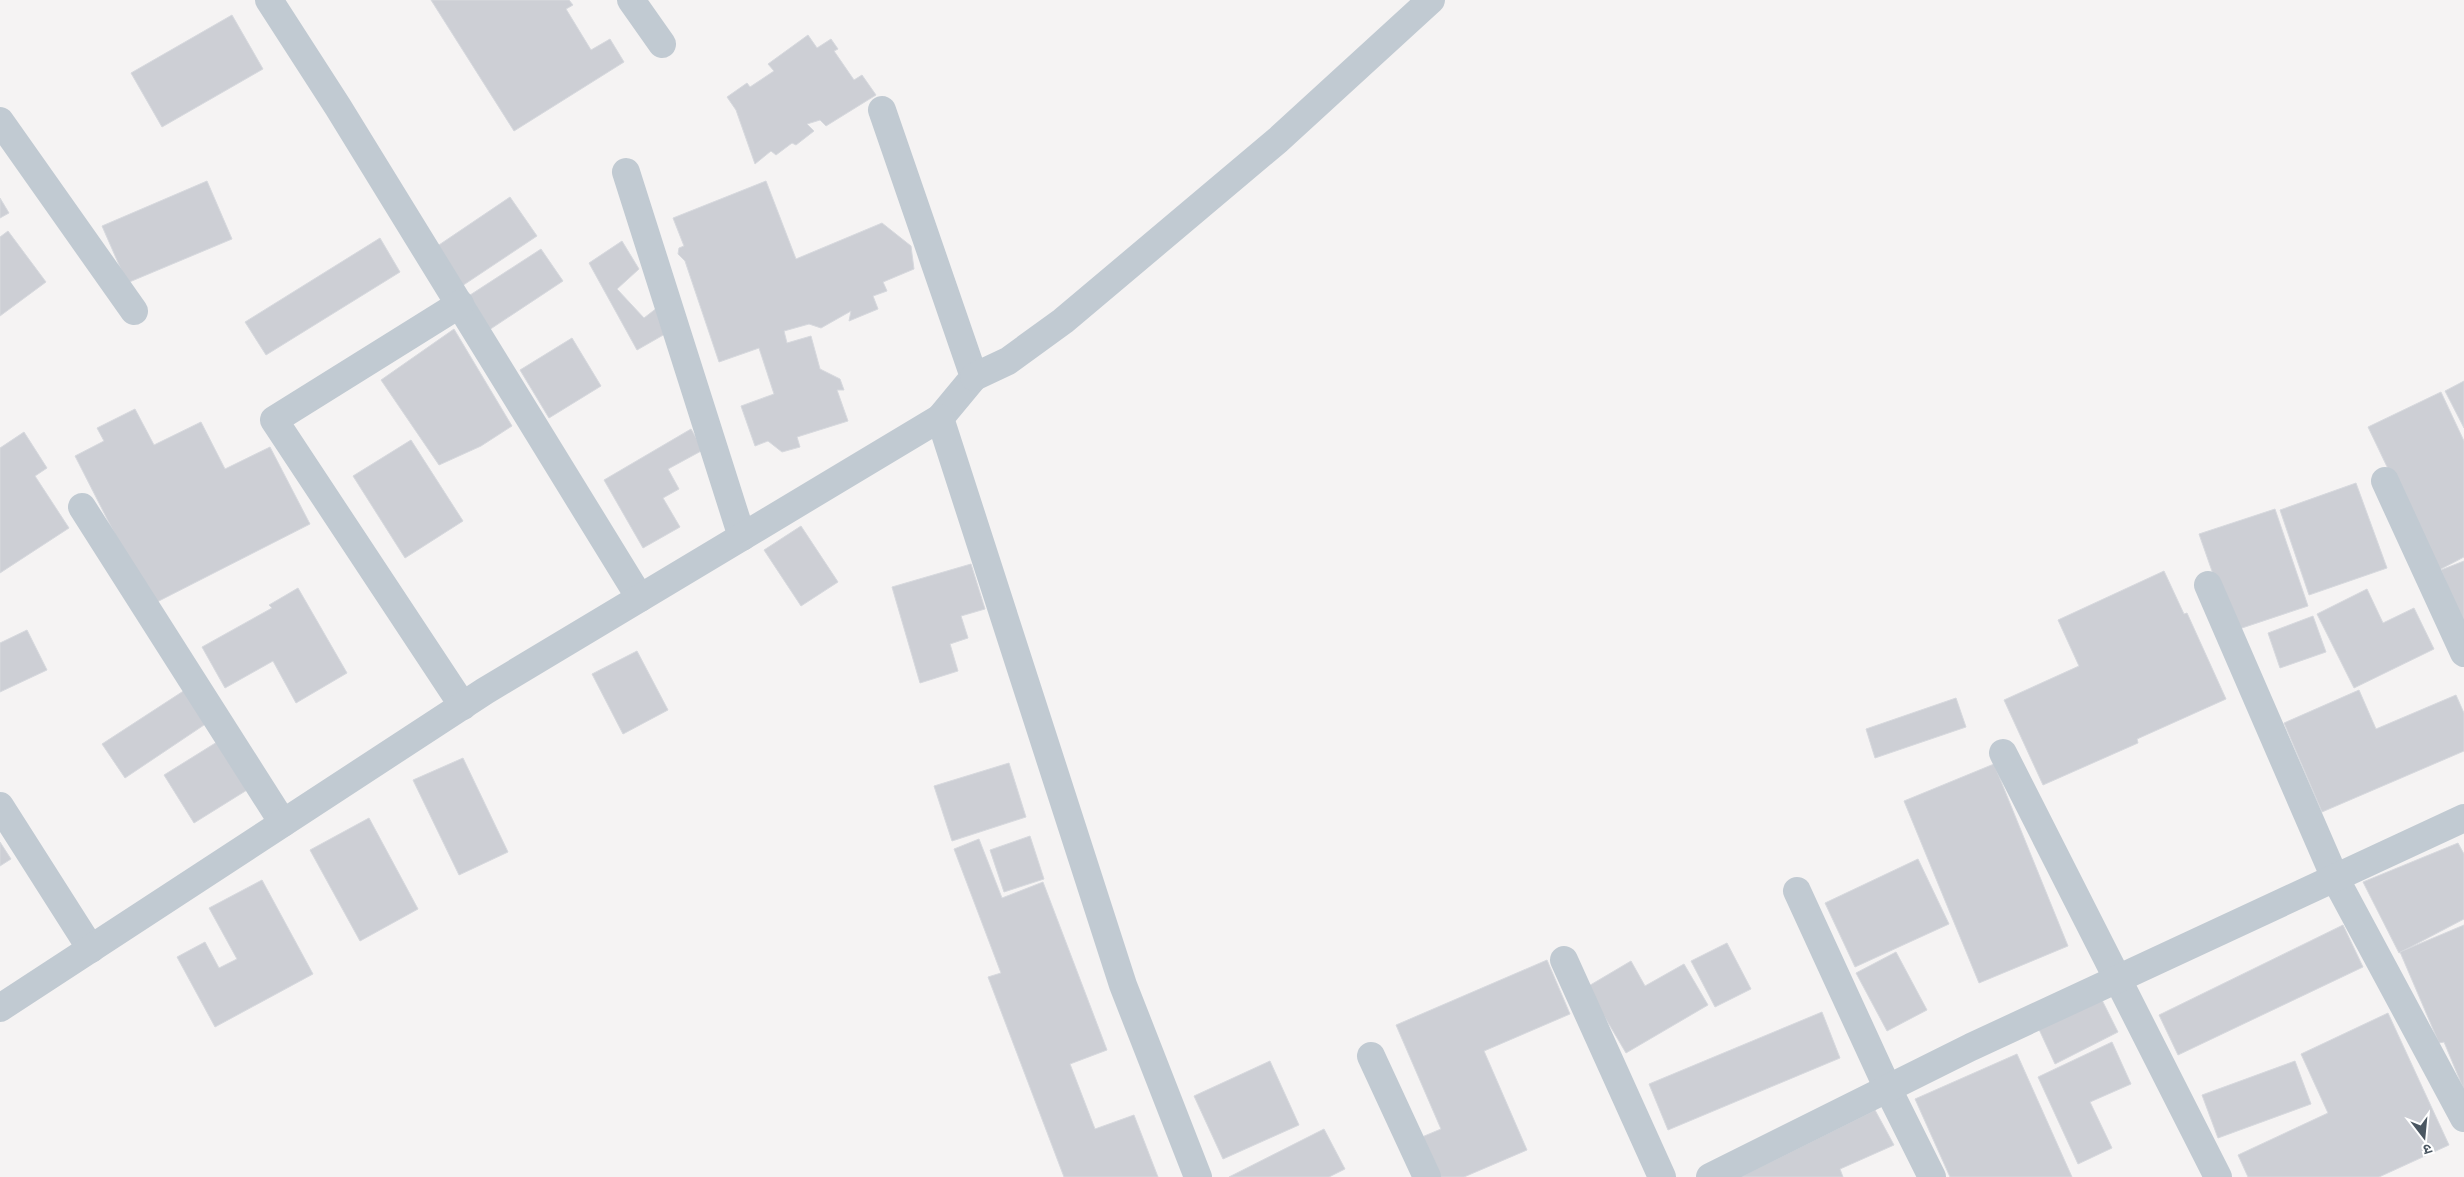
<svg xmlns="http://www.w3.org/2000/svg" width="2464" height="1177" font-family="Signika,'Noto Sans Devanagari',sans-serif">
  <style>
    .building { fill: #cdcfd5; stroke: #d7d9de }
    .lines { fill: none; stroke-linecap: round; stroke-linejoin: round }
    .minor { stroke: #c1cad2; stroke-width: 28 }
  </style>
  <rect width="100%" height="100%" fill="#f5f3f3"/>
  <g class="building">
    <path d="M431 0H569L573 5 566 9 591 50 610 39 624 62 514 131Z"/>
    <path d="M232 15 263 69 162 127 131 73Z"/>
    <path d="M808 35 817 48 831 39 838 49 834 51 854 80 862 75 876 95 826 126 820 120 807 124 814 131 796 145 792 143 776 155 771 151 755 164 736 110 727 97 747 83 750 87 774 71 768 64Z"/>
    <path d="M207 181 232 239 127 283 102 226Z"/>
    <path d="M766 181 796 259 882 223 911 246 914 269 883 282 887 291 873 296 878 309 849 321 851 311 821 328 809 324 784 331 787 343 811 336 820 369 840 379 844 390H837L848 421 797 437 800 447 782 452 768 441 755 446 741 406 774 394 759 348 719 362 685 261 678 254 679 248 684 246 673 218Z"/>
    <path d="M510 197 537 236 459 288 433 249Z"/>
    <path d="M0 198 9 213 0 218Z"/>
    <path d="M8 231 46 282 0 316V237Z"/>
    <path d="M380 238 400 272 266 355 245 322Z"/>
    <path d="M622 241 639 269 617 289 644 318 662 304 672 330 637 350 589 263Z"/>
    <path d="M541 249 563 281 489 330 467 297Z"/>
    <path d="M454 329 512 426 481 446 439 465 381 380Z"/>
    <path d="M572 338 601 386 549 418 520 370Z"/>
    <path d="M2464 381V428L2445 391Z"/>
    <path d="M2441 392 2464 441V557L2437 571 2368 427Z"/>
    <path d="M135 409 154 445 201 422 225 469 270 447 310 524 151 605 75 456 104 441 97 428Z"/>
    <path d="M691 429 703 450 668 469 679 489 663 498 680 527 643 548 604 480Z"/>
    <path d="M24 432 47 468 35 476 69 528 0 573V448Z"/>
    <path d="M411 440 463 521 405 558 353 476Z"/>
    <path d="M2356 483 2387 568 2309 595 2280 510Z"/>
    <path d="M2275 509 2308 606 2233 631 2199 534Z"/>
    <path d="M801 526 838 582 801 606 764 550Z"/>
    <path d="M2464 561V626L2441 570Z"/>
    <path d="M971 564 985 609 961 616 968 638 950 644 958 671 920 683 892 587Z"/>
    <path d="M2164 571 2184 614 2187 613 2226 699 2137 739 2138 743 2043 785 2004 700 2079 666 2058 620Z"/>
    <path d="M298 588 347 673 296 703 273 661 225 688 202 647 272 608 269 605Z"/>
    <path d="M2367 589 2383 623 2414 608 2434 649 2354 688 2317 614Z"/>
    <path d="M2313 616 2326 652 2280 668 2268 633Z"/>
    <path d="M27 630 47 670 0 692V643Z"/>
    <path d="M637 651 668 710 623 734 592 674Z"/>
    <path d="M185 690 207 723 125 778 102 744Z"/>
    <path d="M2359 690 2376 729 2456 695 2464 713V751L2322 812 2284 723Z"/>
    <path d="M1956 698 1966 727 1875 758 1866 729Z"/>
    <path d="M217 742 247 790 194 823 164 775Z"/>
    <path d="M463 758 508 852 459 875 413 780Z"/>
    <path d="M1009 763 1026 817 952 841 934 786Z"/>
    <path d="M1994 764 2068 946 1979 983 1904 801Z"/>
    <path d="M369 818 418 909 360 941 310 850Z"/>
    <path d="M1030 836 1044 879 1004 892 990 850Z"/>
    <path d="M979 839 1002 898 1043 882 1107 1050 1070 1064 1095 1129 1134 1115 1158 1177H1064L988 977 1001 973 954 849Z"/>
    <path d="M0 842 11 859 0 866Z"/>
    <path d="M2458 843 2464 854V919L2399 953 2363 882Z"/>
    <path d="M1918 859 1949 924 1855 967 1825 903Z"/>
    <path d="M262 880 313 974 215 1027 177 957 205 942 219 968 237 959 209 908Z"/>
    <path d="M2343 925 2363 967 2178 1055 2159 1015Z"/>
    <path d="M2464 925V1090L2444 1042 2439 1043 2400 952Z"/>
    <path d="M1727 943 1751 989 1715 1007 1691 961Z"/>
    <path d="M1896 952 1927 1010 1887 1031 1856 973Z"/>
    <path d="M1547 960 1570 1014 1484 1051 1527 1150 1464 1177H1439L1422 1137 1441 1129 1396 1025Z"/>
    <path d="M1631 961 1645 986 1684 964 1708 1005 1626 1053 1587 987Z"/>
    <path d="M2099 994 2118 1032 2055 1064 2037 1025Z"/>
    <path d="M1822 1012 1840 1058 1668 1130 1649 1084Z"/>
    <path d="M2388 1013 2449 1145 2379 1177H2248L2238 1155 2328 1113 2301 1054Z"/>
    <path d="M2112 1042 2131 1084 2090 1102 2112 1148 2078 1164 2038 1077Z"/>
    <path d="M2017 1054 2072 1177H1950L1915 1099Z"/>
    <path d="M1270 1061 1299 1125 1223 1159 1194 1096Z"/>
    <path d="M2295 1061 2311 1104 2218 1138 2202 1095Z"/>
    <path d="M1875 1110 1894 1145 1840 1169 1843 1177H1740Z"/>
    <path d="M1324 1129 1345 1169 1329 1177H1229Z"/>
  </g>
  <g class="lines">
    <g class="minor">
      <path d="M269 0 338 107 640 598"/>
      <path d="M631 0 662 44"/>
      <path d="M882 110 974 377 940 418"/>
      <path d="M0 121 134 311"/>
      <path d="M626 172 742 537"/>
      <path d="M460 304 274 420 463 706"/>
      <path d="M974 377 1008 361 1063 321 1278 140 1431 0"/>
      <path d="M2385 481 2464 653"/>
      <path d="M82 507 283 823"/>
      <path d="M2208 585 2335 878 2464 1118"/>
      <path d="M2003 753 2218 1177"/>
      <path d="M0 806 91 949"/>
      <path d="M1797 891 1888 1089 1932 1177"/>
      <path d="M1564 960 1662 1177"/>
      <path d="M0 1008 485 691 940 418 1123 985 1198 1177"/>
      <path d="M1371 1056 1427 1177"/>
      <path d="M1710 1177 1971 1047 2464 818"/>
    </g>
  </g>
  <g transform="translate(2424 1137) rotate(164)" stroke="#ffffff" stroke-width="4" paint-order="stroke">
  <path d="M0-4L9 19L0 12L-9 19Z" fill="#4a5661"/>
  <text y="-8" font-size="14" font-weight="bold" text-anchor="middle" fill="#4a5661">उ</text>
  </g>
</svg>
